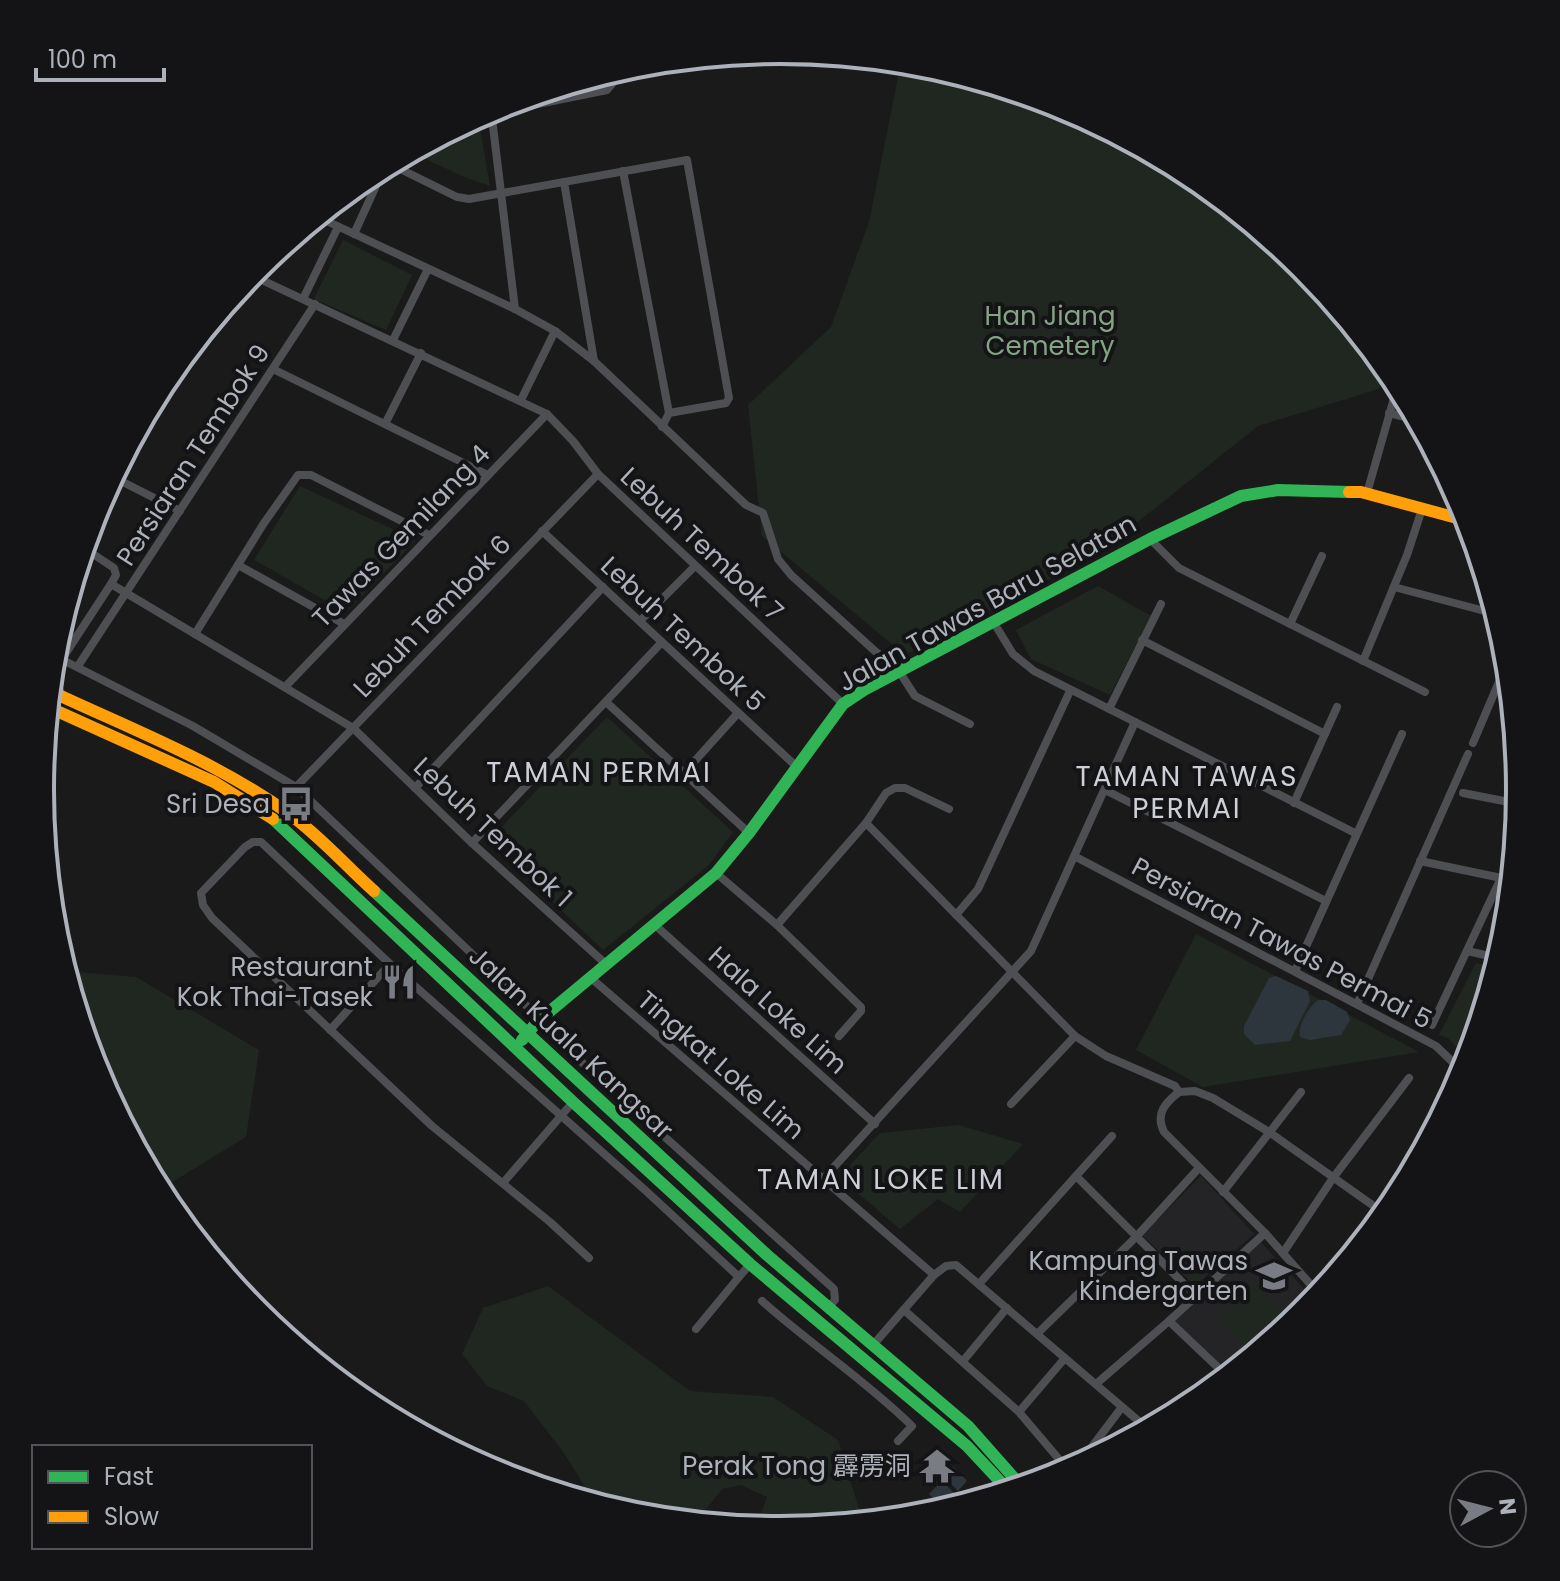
<svg xmlns="http://www.w3.org/2000/svg" width="1560" height="1581" font-family="Poppins,'Noto Sans SC',sans-serif">
  <style>
    .built { fill: #242426 }
    .green { fill: #202721 }
    .water { fill: #2d363c }
    .lines { fill: none; stroke-linecap: round; stroke-linejoin: round }
    .street { stroke: #4e4f53; stroke-width: 8 }
    .fast { stroke: #30b455; stroke-width: 12 }
    .slow { stroke: #ff9f0a; stroke-width: 12 }
    .labels { text-anchor: middle; dominant-baseline: central; stroke-width: 8; stroke-linejoin: round; paint-order: stroke }
    .park-label { font-size: 26px; fill: #84a485; stroke: #141416 }
    .street-label { font-size: 26px; fill: #acb1ba; stroke: #141416 }
    .poi-label { font-size: 26px; fill: #acb1ba; stroke: #141416; text-anchor: end }
    .neighbourhood-label { font-size: 28px; letter-spacing: 2px; fill: #cdd0d6; stroke: #141416 }
    .rim { fill: none; stroke: #acb1ba; stroke-width: 4 }
  </style>
  <rect width="100%" height="100%" fill="#1a1a1a"/>
  <g class="built">
    <path d="M1201 1176 1254 1234 1195 1286 1142 1235Z"/>
    <path d="M1260 1241 1314 1300 1303 1314 1230 1374 1174 1321Z"/>
  </g>
  <g class="green">
    <path d="M901 62 925 65 1064 107 1191 175 1304 268 1386 368 1379 389 1258 426 1099 553 905 655 762 536 748 405 831 327 869 222Z"/>
    <path d="M478 117 490 186 464 177 411 152Z"/>
    <path d="M343 240 412 275 386 330 314 299Z"/>
    <path d="M300 486 416 540 346 612 254 560Z"/>
    <path d="M1098 586 1151 616 1110 695 1031 659 1016 630Z"/>
    <path d="M607 717 733 832 709 865 603 950 488 841Z"/>
    <path d="M1196 934 1419 1052 1203 1087 1136 1050Z"/>
    <path d="M1476 963 1496 967 1468 1058 1448 1038 1439 1035Z"/>
    <path d="M65 971 136 977 259 1050 246 1137 161 1189 165 1202 96 1073Z"/>
    <path d="M959 1125 1023 1144 960 1212 938 1199 900 1229 839 1177 880 1133Z"/>
    <path d="M1185 1246 1208 1270 1195 1283 1171 1260Z"/>
    <path d="M1252 1280 1283 1313 1271 1325 1268 1322 1253 1334 1255 1338 1244 1347 1219 1317 1243 1296 1240 1292Z"/>
    <path d="M548 1286 690 1391 773 1397 838 1440 860 1512 870 1522 780 1530 756 1528 767 1497 741 1485 722 1489 696 1522 635 1516 590 1503V1495L564 1453 524 1401 487 1386 462 1354 483 1308Z"/>
  </g>
  <g class="water">
    <path d="M1276 976 1308 991 1310 1001 1290 1041 1255 1045 1244 1034V1026L1269 978Z"/>
    <path d="M1318 1000H1326L1347 1012 1350 1020 1341 1035 1310 1040 1300 1037C1297 1026 1309 1007 1318 1000Z"/>
    <path d="M953 1466 967 1481 958 1491 943 1476Z"/>
    <path d="M942 1481 965 1504 945 1510 929 1494Z"/>
  </g>
  <g class="lines">
    <g class="street">
      <path d="M390 164 457 197 469 199 687 160 729 398 726 403 669 413"/>
      <path d="M623 171 669 413 662 427"/>
      <path d="M564 182 594 361"/>
      <path d="M318 217 515 309 555 331 594 361 746 505 763 513 778 559 791 575 876 652 895 665 915 696 970 724"/>
      <path d="M354 234 385 166"/>
      <path d="M251 275 547 414 573 441 598 474 843 704"/>
      <path d="M303 299 338 227"/>
      <path d="M515 309 492 118 499 112 607 90 612 84 610 72"/>
      <path d="M393 340 428 269"/>
      <path d="M273 369 488 475"/>
      <path d="M521 400 555 331"/>
      <path d="M1389 413 1417 420"/>
      <path d="M385 424 421 353"/>
      <path d="M132 440 192 346"/>
      <path d="M113 477 180 511"/>
      <path d="M1367 493 1398 384"/>
      <path d="M542 531 797 767"/>
      <path d="M1150 539 1179 568 1425 692"/>
      <path d="M84 548 114 568 116 575 111 584"/>
      <path d="M238 565 344 624"/>
      <path d="M1394 587 1496 614"/>
      <path d="M640 621 695 566"/>
      <path d="M994 623 1013 654 1034 671 1355 833"/>
      <path d="M1290 624 1322 556"/>
      <path d="M195 634 264 523 298 475H311L429 535"/>
      <path d="M1142 640 1325 734"/>
      <path d="M53 655 193 726 296 787 531 1010 537 1022 834 1289 835 1300 829 1307"/>
      <path d="M1363 661 1407 555 1422 509"/>
      <path d="M78 666 315 304"/>
      <path d="M285 687 547 414"/>
      <path d="M61 693 55 679 62 659 111 584 353 728 472 843 607 965"/>
      <path d="M606 702 749 833"/>
      <path d="M1109 709 1161 604"/>
      <path d="M1473 743 1507 663"/>
      <path d="M684 773 738 713"/>
      <path d="M296 787 598 474"/>
      <path d="M415 788 603 587"/>
      <path d="M1105 790 1326 901"/>
      <path d="M1463 793 1519 804"/>
      <path d="M1294 803 1337 707"/>
      <path d="M866 823 1075 1036 1106 1056 1175 1086 1179 1092"/>
      <path d="M472 843 662 642"/>
      <path d="M1076 857 1436 1046 1464 1073"/>
      <path d="M1420 861 1511 880"/>
      <path d="M716 873 777 925 861 1007V1011L839 1036"/>
      <path d="M956 915 978 889 1070 691"/>
      <path d="M655 925 875 1124"/>
      <path d="M777 925 866 823 886 793 895 788H905L949 809"/>
      <path d="M1467 951 1499 958"/>
      <path d="M1295 971 1402 734"/>
      <path d="M591 978 934 1275"/>
      <path d="M1357 1004 1468 754"/>
      <path d="M1432 1025 1501 878"/>
      <path d="M330 1030 390 964"/>
      <path d="M1179 1092C1165 1103 1155 1114 1164 1132L1265 1233 1319 1294"/>
      <path d="M1179 1092 1195 1091 1213 1098 1269 1132 1385 1214"/>
      <path d="M1011 1104 1075 1036"/>
      <path d="M1076 1176 1112 1136"/>
      <path d="M823 1179 1031 951 1135 722"/>
      <path d="M503 1183 573 1102"/>
      <path d="M1223 1192 1301 1092"/>
      <path d="M1283 1253 1333 1178 1409 1078"/>
      <path d="M589 1258 550 1222 432 1126 212 918 203 905 201 893 245 847 253 842H261L390 964 645 1190 739 1277 750 1264"/>
      <path d="M979 1284 1076 1176 1196 1296"/>
      <path d="M762 1301C810 1344 865 1380 912 1426L898 1441"/>
      <path d="M904 1310 1019 1412 1069 1471"/>
      <path d="M1169 1321 1227 1376"/>
      <path d="M696 1329 739 1277"/>
      <path d="M1037 1334 1136 1237 1198 1169"/>
      <path d="M873 1345 934 1275 946 1266 956 1265 1148 1429"/>
      <path d="M963 1361 1007 1308"/>
      <path d="M1096 1384 1169 1321 1265 1233"/>
      <path d="M1019 1412 1065 1358"/>
      <path d="M1076 1468 1122 1407"/>
    </g>
    <g class="fast">
      <path d="M273 819 573 1102 750 1264 967 1446 1009 1491"/>
      <path d="M374 891 767 1255 968 1426 1022 1487"/>
      <path d="M522 1040 537 1022 716 873 749 833 843 704 864 690 1150 539 1241 496 1278 490 1349 492"/>
    </g>
    <g class="slow">
      <path d="M1349 492H1361L1468 521"/>
      <path d="M50 691C131 729 215 761 288 813 319 835 346 866 374 891"/>
      <path d="M48 707 214 782 273 819"/>
    </g>
  </g>
  <defs>
    <g id="bus-bare" transform="scale(2.76)"><path d="M-5-6H5V4H4V6H2V4H-2V6H-4V4H-5ZM-3.5-4V0h7V-4ZM-3.5 1.2v1.5H-2V1.2ZM2 1.2v1.5H3.5V1.2Z" fill="#797c82" stroke="#141416" stroke-width="2.5" paint-order="stroke"/></g>
    <g id="restaurant-bare" transform="scale(2.76)"><path d="M-5-6h1v4h1v-4h1v4h1v-4h1v5L-1.5 .5V6h-2V.5L-5-1ZM5-6V6H3V1.5H1.5Q1.5-4 5-6Z" fill="#797c82" stroke="#141416" stroke-width="2.5" paint-order="stroke"/></g>
    <g id="school-bare" transform="scale(2.76)"><path d="M0-5L7-2L0 1L-7-2ZM-4 1L0 2.5L4 1V4Q0 6-4 4Z" fill="#797c82" stroke="#141416" stroke-width="2.5" paint-order="stroke"/></g>
    <g id="temple-bare" transform="scale(2.76)"><path d="M0-6L5-2H3V0L6.5 2.5H4V6H1.5V3h-3V6H-4V2.5H-6.5L-3 0V-2H-5Z" fill="#797c82" stroke="#141416" stroke-width="2.5" paint-order="stroke"/></g>
  </defs>
  <g fill-rule="evenodd">
    <use href="#bus-bare" x="296" y="804"/>
    <use href="#restaurant-bare" x="399" y="982"/>
    <use href="#school-bare" x="1274" y="1276"/>
    <use href="#temple-bare" x="937" y="1466"/>
  </g>
  <g class="labels">
    <g class="park-label">
      <text x="1050" y="316">Han Jiang<tspan x="1050" dy="30">Cemetery</tspan></text>
    </g>
    <g class="street-label">
      <text transform="translate(193 455) rotate(-57)">Persiaran Tembok 9</text>
      <text transform="translate(401 536) rotate(-46)">Tawas Gemilang 4</text>
      <text transform="translate(702 544) rotate(43)">Lebuh Tembok 7</text>
      <text transform="translate(987 603) rotate(-29)">Jalan Tawas Baru Selatan</text>
      <text transform="translate(432 616) rotate(-46)">Lebuh Tembok 6</text>
      <text transform="translate(683 634) rotate(43)">Lebuh Tembok 5</text>
      <text transform="translate(493 832) rotate(43)">Lebuh Tembok 1</text>
      <text transform="translate(1282 943) rotate(28)">Persiaran Tawas Permai 5</text>
      <text transform="translate(778 1010) rotate(42)">Hala Loke Lim</text>
      <text transform="translate(571 1043) rotate(43)">Jalan Kuala Kangsar</text>
      <text transform="translate(721 1065) rotate(41)">Tingkat Loke Lim</text>
    </g>
    <g class="poi-label">
      <text x="270" y="804">Sri Desa</text>
      <text x="373" y="967">Restaurant<tspan x="373" dy="30">Kok Thai-Tasek</tspan></text>
      <text x="1248" y="1261">Kampung Tawas<tspan x="1248" dy="30">Kindergarten</tspan></text>
      <text x="911" y="1466">Perak Tong 霹雳洞</text>
    </g>
    <g class="neighbourhood-label">
      <text x="599" y="772">TAMAN PERMAI</text>
      <text x="1187" y="776">TAMAN TAWAS<tspan x="1187" dy="32">PERMAI</tspan></text>
      <text x="881" y="1179">TAMAN LOKE LIM</text>
    </g>
  </g>
  <path d="M0 0H1560V1581H0ZM54 790a726 726 0 1 1 1452 0a726 726 0 1 1-1452 0Z" fill="#141416" fill-rule="evenodd"/>
  <path class="rim" d="M54 790a726 726 0 1 1 1452 0a726 726 0 1 1-1452 0Z"/>
  <rect x="32" y="1445" width="280" height="104" fill="#141416" stroke="#515358" stroke-width="2"/>
  <rect x="48" y="1471" width="40" height="12" fill="#30b455" stroke="#515358" stroke-width="2"/>
  <text x="104" y="1485" font-size="24" fill="#acb1ba">Fast</text>
  <rect x="48" y="1511" width="40" height="12" fill="#ff9f0a" stroke="#515358" stroke-width="2"/>
  <text x="104" y="1525" font-size="24" fill="#acb1ba">Slow</text>
  <g transform="translate(1488 1509) rotate(83)"><circle r="38" fill="#141416" stroke="#515358" stroke-width="2"/>
  <path d="M0-6L14 30L0 20L-14 30Z" fill="#797c82"/>
  <text y="-12" font-size="22" font-weight="bold" text-anchor="middle" fill="#acb1ba">N</text>
  </g>
  <path d="M36 68v12h128v-12" fill="none" stroke="#acb1ba" stroke-width="4"/>
  <text x="48" y="68" font-size="24" fill="#acb1ba" stroke="#141416" stroke-width="6" paint-order="stroke">100 m</text>
</svg>
